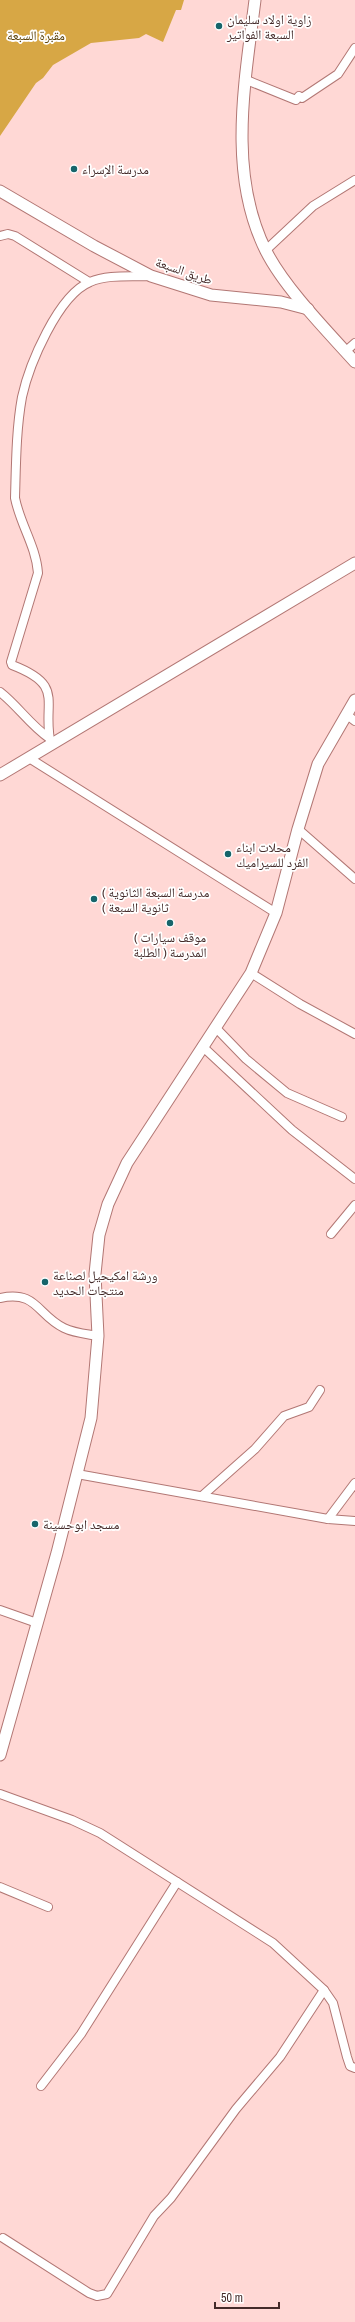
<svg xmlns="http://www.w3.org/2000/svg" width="355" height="2322" font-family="'Archivo Narrow','Noto Naskh Arabic',sans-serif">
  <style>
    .green { fill: #d7a745 }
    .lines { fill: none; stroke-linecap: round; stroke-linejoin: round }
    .street-casing { stroke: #b27774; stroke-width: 10 }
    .secondary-casing { stroke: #b27774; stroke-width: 13 }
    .street { stroke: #fff; stroke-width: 8 }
    .secondary { stroke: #fff; stroke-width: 11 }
    .poi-dot { fill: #16656b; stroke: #fff; stroke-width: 1.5 }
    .labels { text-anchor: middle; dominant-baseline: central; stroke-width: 3.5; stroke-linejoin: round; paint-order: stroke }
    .poi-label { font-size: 13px; fill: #432a29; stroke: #fff; text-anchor: start }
    .park-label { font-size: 13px; fill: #5e450c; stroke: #fff }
    .street-label { font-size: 13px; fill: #432a29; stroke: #fff }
  </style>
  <rect width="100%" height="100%" fill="#ffd8d5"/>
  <path class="green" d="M0 0H184L181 10H176L163 42 146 34 139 38 91 43 53 65 43 78 36 83 0 136Z"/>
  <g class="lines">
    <g class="street-casing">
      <g id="street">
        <path d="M244 79 296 100 299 96 302 98 338 74 355 48"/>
        <path d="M0 236 8 234 15 236 89 282"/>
        <path d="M266 250 313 206 355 180"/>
        <path d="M346 351 355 343"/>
        <path d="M0 692C18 706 30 725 49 738"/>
        <path d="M346 714 355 721"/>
        <path d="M51 745C41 702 67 686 12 665L11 662 38 573C36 546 20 524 15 498 16 465 16 430 22 397 29 365 58 295 90 282 108 274 131 277 151 276"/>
        <path d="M29 758 276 913"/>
        <path d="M298 829 355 879"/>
        <path d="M251 973 300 1004 355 1034"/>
        <path d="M215 1027 246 1059 287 1093 342 1117"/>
        <path d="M202 1046 292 1130 355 1179"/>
        <path d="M331 1234 355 1205"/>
        <path d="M0 1298C37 1290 37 1315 64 1328 74 1333 87 1334 98 1336"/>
        <path d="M77 1474 328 1519 355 1521"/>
        <path d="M202 1496 255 1449 284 1416 309 1407 320 1390"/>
        <path d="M328 1519 355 1483"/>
        <path d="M0 1610 37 1623"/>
        <path d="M0 1794 72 1820 100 1833 273 1943 324 1990 333 2003 347 2057 350 2066 355 2068"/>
        <path d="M0 1887 48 1907"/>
        <path d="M41 2086 81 2034 177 1882"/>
        <path d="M3 2238 89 2293 97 2296 107 2294 154 2216 171 2198 236 2109 280 2057 324 1990"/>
      </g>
    </g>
    <g class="secondary-casing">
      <g id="secondary">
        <path d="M255 0C245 82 227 173 266 251 284 287 327 331 355 362"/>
        <path d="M0 191 94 246 151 276 211 295 281 302 308 309"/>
        <path d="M0 775 355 563"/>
        <path d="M0 1755 57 1553 91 1418 98 1336 95 1274 99 1235 108 1204 127 1163 251 973 276 913 298 829 318 764 355 700"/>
      </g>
    </g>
    <use href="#street" class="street"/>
    <use href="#secondary" class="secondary"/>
  </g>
  <g class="poi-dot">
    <circle cx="219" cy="26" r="4"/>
    <circle cx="74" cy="169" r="4"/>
    <circle cx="228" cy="854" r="4"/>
    <circle cx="94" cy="899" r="4"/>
    <circle cx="170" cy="923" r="4"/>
    <circle cx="45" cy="1282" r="4"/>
    <circle cx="35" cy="1524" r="4"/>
  </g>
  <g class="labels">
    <g class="poi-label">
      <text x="227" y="19">زاوية اولاد سليمان<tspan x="227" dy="15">السبعة الفواتير</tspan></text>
      <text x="82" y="169">مدرسة الإسراء</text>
      <text x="236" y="847">محلات ابناء<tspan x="236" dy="15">الفرد للسيراميك</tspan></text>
      <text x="102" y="892">( مدرسة السبعة الثانوية<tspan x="102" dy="15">( ثانوية السبعة</tspan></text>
      <text x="170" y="937" text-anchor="middle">( موقف سيارات<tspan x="170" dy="15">المدرسة ( الطلبة</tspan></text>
      <text x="53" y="1275">ورشة امكيحيل لصناعة<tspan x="53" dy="15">منتجات الحديد</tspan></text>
      <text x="43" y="1524">مسجد ابوحسينة</text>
    </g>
    <g class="park-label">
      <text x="36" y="35">مقبرة السبعة</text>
    </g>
    <g class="street-label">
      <text transform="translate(184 271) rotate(19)">طريق السبعة</text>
    </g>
  </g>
  <path d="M215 2302v6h64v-6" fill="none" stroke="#432a29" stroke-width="2"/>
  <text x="221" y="2302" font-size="12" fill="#432a29" stroke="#ffffff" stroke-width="3" paint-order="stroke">50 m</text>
</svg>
